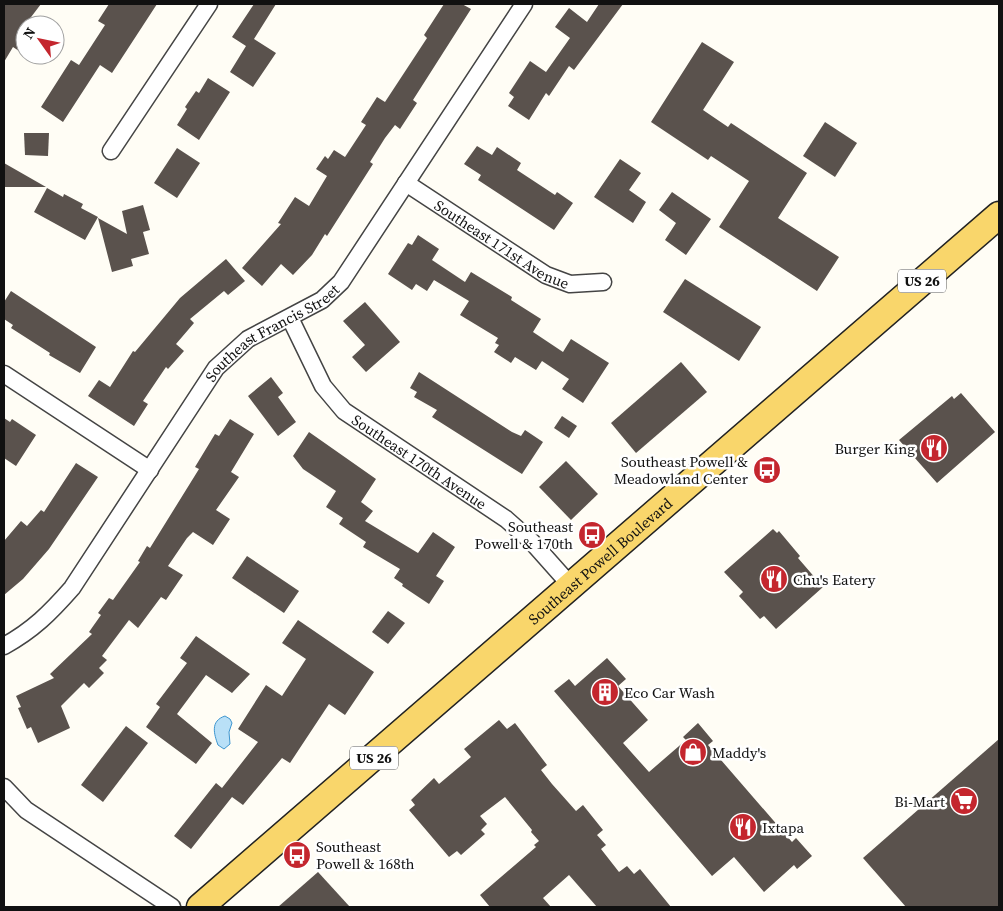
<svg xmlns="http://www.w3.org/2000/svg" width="1003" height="911" font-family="'Source Serif 4',serif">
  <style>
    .water { fill: #b9e0f7; stroke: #3f96cf }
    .building { fill: #5a524d }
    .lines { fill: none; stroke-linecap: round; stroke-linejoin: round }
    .minor-casing { stroke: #444; stroke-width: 19 }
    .primary-casing { stroke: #222; stroke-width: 29 }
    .minor { stroke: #fff; stroke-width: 16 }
    .primary { stroke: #f9d66b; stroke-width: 26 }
    .labels { text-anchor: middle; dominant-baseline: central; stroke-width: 5; stroke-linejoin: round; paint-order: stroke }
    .shield { fill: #fff; stroke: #585858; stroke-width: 1 }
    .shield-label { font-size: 14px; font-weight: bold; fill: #111 }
    .street-label { font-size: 15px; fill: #111; stroke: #fff }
    .poi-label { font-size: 15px; fill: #111; stroke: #fff; text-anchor: start }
  </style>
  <rect width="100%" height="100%" fill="#fffdf5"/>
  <path class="water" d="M225 716 230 719 232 723 229 732 230 744 224 749 218 745C214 734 210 721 225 716Z"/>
  <g class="building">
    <path d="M4 4H41L25 25V55L13 47 4 62Z"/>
    <path d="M109 4H157L112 73 100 65 63 122 41 107 71 60 79 65 105 25 98 21Z"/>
    <path d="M254 4H276L254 39 276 53 253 87 230 72 246 46 232 37Z"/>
    <path d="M444 4H462L471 9 413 100 417 103 400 129 395 125 385 138 370 162 373 164 327 236 325 234 312 255 293 275 281 264 262 286 242 268 281 224 278 223 295 197 309 206 327 176 316 169 325 156 328 159 334 150 345 157 366 125 361 122 377 97 385 102 427 38 424 35Z"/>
    <path d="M599 4H623L574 70 569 66 549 96 546 93 529 120 508 106 514 97 509 93 530 61 546 72 570 38 555 27 569 8 587 22Z"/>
    <path d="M702 42 734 62 703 110 728 127 731 123 807 173 778 218 839 257 817 291 719 227 749 181 711 156 708 160 651 122Z"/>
    <path d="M208 78 230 92 199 140 177 125 187 109 185 107 196 91 199 93Z"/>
    <path d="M825 122 857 143 835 177 803 156Z"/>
    <path d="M24 133H49L48 156 25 155Z"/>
    <path d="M477 146 492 155 497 147 521 163 517 170 555 195 557 192 573 203 554 230 478 180 481 175 464 164Z"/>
    <path d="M177 148 200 163 177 198 154 183Z"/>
    <path d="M620 159 641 173 629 190 646 202 633 223 594 197Z"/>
    <path d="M4 163 46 187H4Z"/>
    <path d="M47 188 63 197 64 194 83 204 81 208 98 217 85 240 34 212Z"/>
    <path d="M672 192 711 219 686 255 665 240 676 223 659 210Z"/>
    <path d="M143 205 150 230 143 232 149 254 131 259 133 266 112 272 98 218 127 234 122 211Z"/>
    <path d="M418 235 439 249 432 260 465 282 471 272 512 297 511 300 541 319 533 332 563 352 571 339 609 363 583 403 562 389 569 379 542 361 536 370 515 357 511 363 494 352 499 345 495 343 498 338 460 315 469 301 434 280 427 291 416 284 412 290 388 274 408 243 412 245Z"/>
    <path d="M226 259 245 281 228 295 224 291 190 319 194 323 176 344 184 351 168 369 166 367 143 401 148 404 134 426 88 396 99 380 110 387 133 351 135 352 180 298Z"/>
    <path d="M685 279 761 327 739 361 663 312Z"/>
    <path d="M11 291 96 347 80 373 49 355 50 353 11 328 13 325 4 319V302Z"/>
    <path d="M365 302 400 342 366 372 352 357 365 345 343 321Z"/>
    <path d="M681 362 707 392 636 453 611 423Z"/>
    <path d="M419 372 512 432 521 436 525 430 543 442 522 474 432 417 437 410 414 397 417 392 410 388Z"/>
    <path d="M271 377 283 393 278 397 296 422 278 436 248 396Z"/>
    <path d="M961 393 995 432 937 483 899 440 952 396 954 399Z"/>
    <path d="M562 416 577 426 569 438 554 428Z"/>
    <path d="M4 418 10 422 12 419 36 435 16 466 4 458Z"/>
    <path d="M230 419 254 434 231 472 239 477 216 510 230 519 213 545 193 532 187 538 168 566 183 575 166 600 161 597 138 628 129 620 102 656 107 660 99 668 104 673 89 688 84 683 61 706 70 728 38 743 31 727 27 729 18 708 21 707 16 696 54 678 50 674 92 634 89 632 101 615 98 613 109 598 113 600 140 562 138 561 147 546 150 548 199 469 195 467 215 434 219 436Z"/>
    <path d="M309 432 376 479 361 502 373 511 365 521 418 553 433 532 455 547 436 576 444 581 429 604 402 586 403 584 394 578 400 569 363 547 366 542 339 524 343 518 326 507 336 491 303 469 293 456Z"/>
    <path d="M566 461 598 494 571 520 539 487Z"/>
    <path d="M76 463 98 477 49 549 23 579 4 595V541L21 521 27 526 41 510 44 512Z"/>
    <path d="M773 529 777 533 779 531 800 556 798 558 823 587 776 629 764 616 760 619 739 596 743 592 724 572Z"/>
    <path d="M247 556 299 591 284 613 232 578Z"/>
    <path d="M388 611 405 623 388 644 372 632Z"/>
    <path d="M298 620 374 672 345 715 329 704 290 763 282 758 243 805 232 797 191 849 174 836 216 783 222 788 258 742 238 729 266 685 282 696 306 659 282 643Z"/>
    <path d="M196 636 250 674 232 693 206 675 177 714 212 743 196 764 146 727 160 707 156 704 187 663 180 658Z"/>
    <path d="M607 658 626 679 618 686 648 720 623 743 649 772 686 740 683 737 698 723 713 741 708 745 792 842 796 838 812 856 797 869 794 865 764 892 734 857 712 876 554 691 569 679 575 686Z"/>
    <path d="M499 720 507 729 515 723 547 765 541 770 552 784 576 811 583 805 603 830 597 835 606 845 601 849 619 872 627 866 634 874 640 869 671 907H597L569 875 543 898 551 907H490L480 895 536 847 534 845 539 841 531 832 532 830 505 797 480 816 487 824 481 830 485 834 461 855 457 851 449 857 409 810 415 805 411 800 434 778 439 784 471 757 464 749Z"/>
    <path d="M126 726 148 743 103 802 81 785Z"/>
    <path d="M999 739V907H906L863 858Z"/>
    <path d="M318 872 350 907H278Z"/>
  </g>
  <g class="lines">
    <g class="minor-casing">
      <g id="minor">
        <path d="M111 151 209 4"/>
        <path id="s1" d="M406 183 546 275 570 284 603 282"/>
        <path id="s2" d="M290 318 323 386 344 411 506 519 532 542 572 587"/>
        <path d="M4 374 150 470"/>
        <path id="s3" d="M4 646C33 630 50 613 72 588L216 368 248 339 322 300 341 282 524 4"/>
        <path d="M4 787 26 810 172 907"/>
      </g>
    </g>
    <g class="primary-casing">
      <g id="primary">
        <path id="s4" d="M200 907 999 215"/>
      </g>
    </g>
    <use href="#minor" class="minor"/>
    <use href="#primary" class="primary"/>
  </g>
  <defs>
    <g id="restaurant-disc" transform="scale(1.4375)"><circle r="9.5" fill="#c4262e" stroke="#fff"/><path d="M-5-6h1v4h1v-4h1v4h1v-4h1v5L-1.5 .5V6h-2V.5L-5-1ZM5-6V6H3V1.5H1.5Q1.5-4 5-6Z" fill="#fff"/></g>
    <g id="bus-disc" transform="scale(1.4375)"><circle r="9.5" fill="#c4262e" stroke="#fff"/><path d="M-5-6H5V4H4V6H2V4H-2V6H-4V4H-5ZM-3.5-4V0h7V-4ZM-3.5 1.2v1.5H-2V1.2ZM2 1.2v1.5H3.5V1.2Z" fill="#fff"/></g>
    <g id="building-disc" transform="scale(1.4375)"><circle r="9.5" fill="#c4262e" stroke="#fff"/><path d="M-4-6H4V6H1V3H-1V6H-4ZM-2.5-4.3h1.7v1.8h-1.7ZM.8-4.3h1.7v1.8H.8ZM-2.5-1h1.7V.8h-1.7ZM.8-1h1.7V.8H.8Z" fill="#fff"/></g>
    <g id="shop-disc" transform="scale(1.4375)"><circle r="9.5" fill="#c4262e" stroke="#fff"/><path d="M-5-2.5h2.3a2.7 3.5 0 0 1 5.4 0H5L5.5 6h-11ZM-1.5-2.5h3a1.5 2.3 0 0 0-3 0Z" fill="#fff"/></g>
    <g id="supermarket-disc" transform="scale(1.4375)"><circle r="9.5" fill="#c4262e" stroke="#fff"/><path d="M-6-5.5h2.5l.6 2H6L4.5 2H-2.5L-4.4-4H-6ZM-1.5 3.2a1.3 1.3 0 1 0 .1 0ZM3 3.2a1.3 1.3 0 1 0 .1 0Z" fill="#fff"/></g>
  </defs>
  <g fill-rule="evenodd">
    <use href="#restaurant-disc" x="934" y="448"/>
    <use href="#bus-disc" x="767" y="470"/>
    <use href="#bus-disc" x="592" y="535"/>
    <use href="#restaurant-disc" x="774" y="579"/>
    <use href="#building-disc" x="605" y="692"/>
    <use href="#shop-disc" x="693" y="752"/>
    <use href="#supermarket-disc" x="964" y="801"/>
    <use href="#restaurant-disc" x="743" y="827"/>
    <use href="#bus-disc" x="297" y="855"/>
  </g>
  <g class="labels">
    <g class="shield">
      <rect x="898" y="269.5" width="48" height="23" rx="4"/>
      <rect x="350" y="746.5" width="48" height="23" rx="4"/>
    </g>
    <g class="shield-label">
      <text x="922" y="281">US 26</text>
      <text x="374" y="758">US 26</text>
    </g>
    <g class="street-label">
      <text stroke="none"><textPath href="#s1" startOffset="114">Southeast 171st Avenue</textPath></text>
      <text stroke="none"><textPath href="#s3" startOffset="419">Southeast Francis Street</textPath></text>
      <text stroke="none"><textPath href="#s2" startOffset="199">Southeast 170th Avenue</textPath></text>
      <text stroke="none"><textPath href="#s4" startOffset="529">Southeast Powell Boulevard</textPath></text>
    </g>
    <g class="poi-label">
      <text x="915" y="448" text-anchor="end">Burger King</text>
      <text x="748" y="461" text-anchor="end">Southeast Powell &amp;<tspan x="748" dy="17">Meadowland Center</tspan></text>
      <text x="573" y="526" text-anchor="end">Southeast<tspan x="573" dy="17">Powell &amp; 170th</tspan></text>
      <text x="793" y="579">Chu's Eatery</text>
      <text x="624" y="692">Eco Car Wash</text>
      <text x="712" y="752">Maddy's</text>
      <text x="945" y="801" text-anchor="end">Bi-Mart</text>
      <text x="762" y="827">Ixtapa</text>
      <text x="316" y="846">Southeast<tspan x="316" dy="17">Powell &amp; 168th</tspan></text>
    </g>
  </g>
  <rect width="1003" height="911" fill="none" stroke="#111111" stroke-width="10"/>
  <g transform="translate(40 40) rotate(303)"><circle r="24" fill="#ffffff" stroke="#a0a0a0"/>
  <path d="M0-4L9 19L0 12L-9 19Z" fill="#c4262e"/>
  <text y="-8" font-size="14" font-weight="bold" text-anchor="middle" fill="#111111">N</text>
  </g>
</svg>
